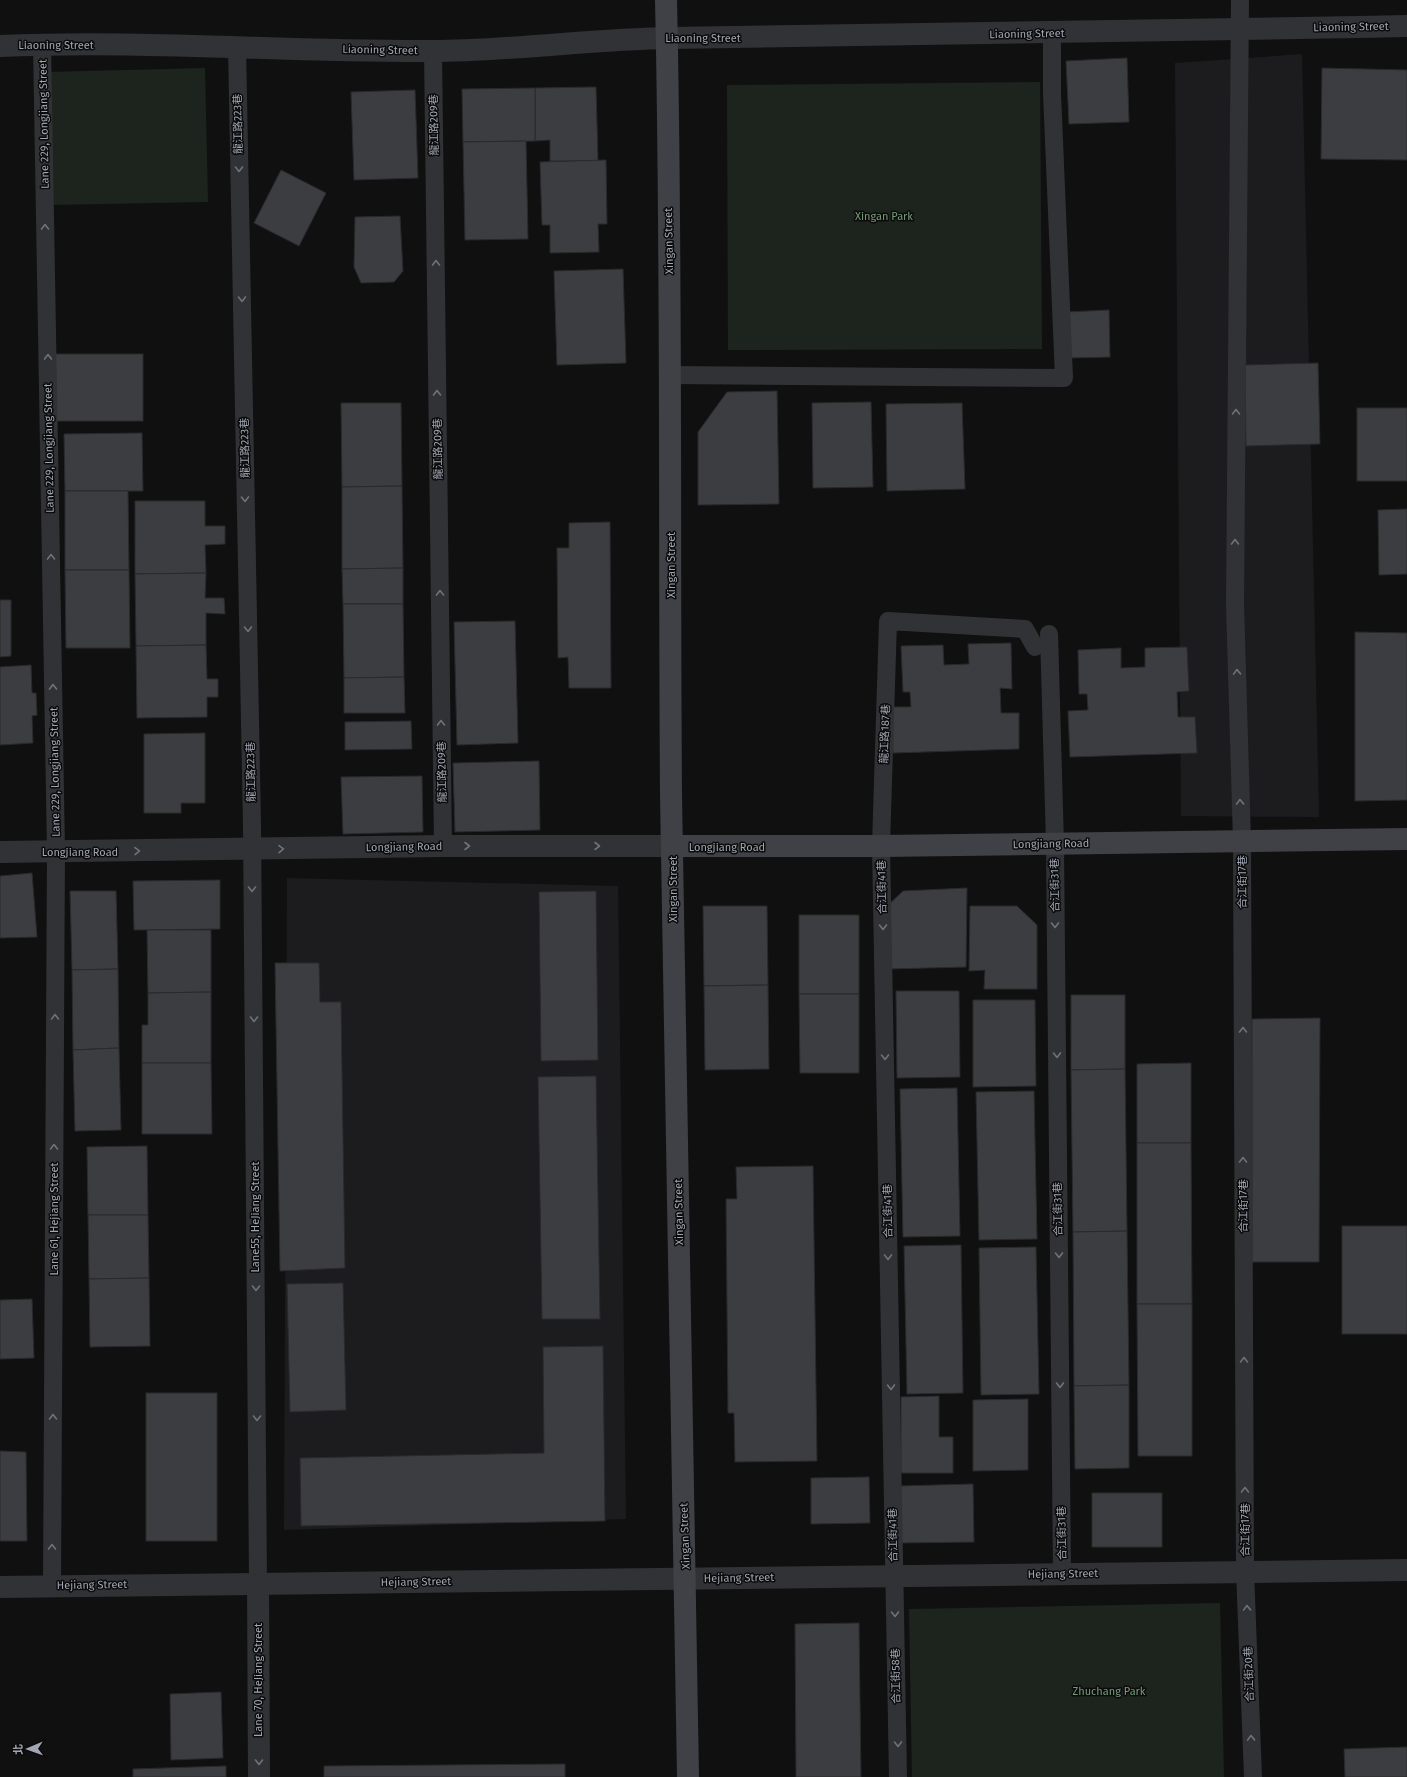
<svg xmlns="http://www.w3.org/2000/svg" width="1407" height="1777" font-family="'Fira Sans','Noto Sans TC',sans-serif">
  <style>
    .built { fill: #1c1c1e }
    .green { fill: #1c241d }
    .building { fill: #3c3d41; stroke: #2a2a2d }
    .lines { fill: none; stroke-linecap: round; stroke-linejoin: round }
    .lane { stroke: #313236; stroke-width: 18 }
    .street { stroke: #313236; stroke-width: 22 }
    .secondary { stroke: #3f4146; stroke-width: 22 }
    .oneway { stroke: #6f727a }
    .labels { text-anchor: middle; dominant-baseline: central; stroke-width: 3; stroke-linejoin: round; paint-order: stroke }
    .street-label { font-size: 11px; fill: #a1a6b2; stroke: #0b0b0c }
    .park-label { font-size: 11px; fill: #789d7a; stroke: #0b0b0c }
  </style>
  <rect width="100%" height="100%" fill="#101011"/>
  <g class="built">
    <path d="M1302 54 1319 817 1181 816 1175 63Z"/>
    <path d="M287 878 618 886 626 1519 284 1530Z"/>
  </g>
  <g class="green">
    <path d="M205 68 208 202 49 205 46 72Z"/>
    <path d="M1040 82 1042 349 728 350 727 85Z"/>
    <path d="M1220 1603 1224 1777H912L909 1609Z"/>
  </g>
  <g class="building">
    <path d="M1127 58 1129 122 1069 124 1066 61Z"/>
    <path d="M1322 68 1407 70V160L1321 159Z"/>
    <path d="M596 87 598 161H550V140L535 141V88Z"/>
    <path d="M535 88V141L463 142 462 89Z"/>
    <path d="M415 90 418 178 354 180 351 92Z"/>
    <path d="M526 141 528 239 465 240 463 142Z"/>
    <path d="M606 160 607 224H598L599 252 550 253V225H542L540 162Z"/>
    <path d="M281 170 326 193 299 246 254 223Z"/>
    <path d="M400 216 403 271 394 282 361 283 354 267 355 217Z"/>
    <path d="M623 269 626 363 557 365 554 271Z"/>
    <path d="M1109 310 1110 357 1068 358 1067 312Z"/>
    <rect x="48" y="354" width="95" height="67"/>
    <path d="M1318 363 1320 444 1246 446 1245 365Z"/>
    <path d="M777 391 779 504 698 505V432L727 392Z"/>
    <path d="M871 402 873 487 813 488 812 403Z"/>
    <path d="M341 403H401L402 486 342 487Z"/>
    <path d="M962 403 965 489 887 491 886 404Z"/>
    <rect x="1357" y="408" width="50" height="73"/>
    <path d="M142 433 143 491H65L64 434Z"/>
    <path d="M402 486 403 568 342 569V487Z"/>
    <path d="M65 491H128L129 570H65Z"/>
    <path d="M135 501H205V526H225V544L205 545 206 573 135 574Z"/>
    <path d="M1407 509V574L1379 575 1378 510Z"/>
    <path d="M610 522 611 688H569L568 657 558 658 557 548H569V523Z"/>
    <path d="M403 568V604H343L342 569Z"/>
    <path d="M65 570H129L130 648H66Z"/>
    <path d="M206 573 205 598H224L225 614 206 613V645L136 646 135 574Z"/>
    <path d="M0 600H11V656L0 657Z"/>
    <path d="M343 604H403L404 677 344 678Z"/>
    <path d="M515 621 518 743 457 745 454 622Z"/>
    <path d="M1355 632 1407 633V800L1355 801Z"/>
    <path d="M1011 643 1012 689 1000 688 1001 713H1019V749L893 753 892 707H911L910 692H903L901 646 943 645 944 665 969 664 968 644Z"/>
    <path d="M206 645 207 679H218V697H207V717L137 718 136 646Z"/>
    <path d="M1187 647 1189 691 1177 692 1178 717H1195L1197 753 1070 757 1068 711 1088 710 1087 694H1079L1078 650 1121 648V668L1145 667V648Z"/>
    <path d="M31 665 32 693H36L37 715 32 716 33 743 0 745V667Z"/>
    <path d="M404 677 405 713H344V678Z"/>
    <path d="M411 721 412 749 345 750V722Z"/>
    <path d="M205 733V803H181V813H144V734Z"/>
    <path d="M539 761 540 830 455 832 453 763Z"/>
    <path d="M422 776 423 832 343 834 341 777Z"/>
    <path d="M32 873 37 937 0 938V876Z"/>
    <path d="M220 880V929L134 930 133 881Z"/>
    <path d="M967 888 966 967 886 969 885 908 903 891Z"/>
    <path d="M70 891H116L118 969 72 970Z"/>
    <path d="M596 891 598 1060 541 1061 539 892Z"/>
    <path d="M703 906H767L768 985 704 986Z"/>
    <path d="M970 906H1017L1037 925V989H984L985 970 969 971Z"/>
    <rect x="799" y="915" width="60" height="79"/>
    <path d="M147 930H211V992L148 993Z"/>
    <path d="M275 963H319L320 1002H341L345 1268 280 1271Z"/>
    <path d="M118 969 119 1048 73 1050 72 970Z"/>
    <path d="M768 985 769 1069 705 1070 704 986Z"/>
    <path d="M896 991H959L960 1077 897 1078Z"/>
    <path d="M211 992V1063H142V1025H148V993Z"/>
    <path d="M799 994H859V1073H800Z"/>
    <path d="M1071 995H1125V1069L1071 1070Z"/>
    <path d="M973 1000H1035L1036 1086 973 1087Z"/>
    <path d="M1320 1018 1319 1262H1252V1019Z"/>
    <path d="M119 1048 121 1130 75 1131 73 1050Z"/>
    <path d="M142 1063H211L212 1134H142Z"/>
    <path d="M1191 1063V1143H1137V1064Z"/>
    <path d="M1125 1069 1127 1231 1073 1232 1071 1070Z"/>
    <path d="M596 1076 600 1319H542L538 1077Z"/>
    <path d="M957 1088 960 1236 903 1237 900 1089Z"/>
    <path d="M1034 1091 1037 1239 979 1240 976 1092Z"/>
    <path d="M1137 1143H1191L1192 1304H1137Z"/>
    <path d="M147 1146 148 1215H88L87 1147Z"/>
    <path d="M813 1166 817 1461 735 1462 734 1413H728L726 1199H737L736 1167Z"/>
    <path d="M88 1215H148L149 1278 89 1279Z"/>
    <rect x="1342" y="1226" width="65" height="108"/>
    <path d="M1127 1231 1129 1385 1074 1386 1073 1232Z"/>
    <path d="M961 1245 963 1393 907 1394 904 1246Z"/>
    <path d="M1036 1247 1039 1394 981 1395 979 1248Z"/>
    <path d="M149 1278 150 1346 90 1347 89 1279Z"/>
    <path d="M343 1283 346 1410 290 1412 287 1284Z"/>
    <path d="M32 1299 34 1358 0 1359V1300Z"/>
    <path d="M1137 1304H1192V1456H1138Z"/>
    <path d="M603 1346 605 1521 301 1526 300 1458 544 1453 543 1347Z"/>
    <path d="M1129 1385V1468L1075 1469 1074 1386Z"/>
    <rect x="146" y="1393" width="71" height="148"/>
    <path d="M939 1396V1437H953V1473H901V1397Z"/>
    <path d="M1028 1399V1470L973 1471V1400Z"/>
    <path d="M0 1451 26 1452 27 1541H0Z"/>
    <path d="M869 1477 870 1523 811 1524V1478Z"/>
    <path d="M973 1484 974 1542 900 1543 899 1486Z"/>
    <rect x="1092" y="1493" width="70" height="54"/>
    <path d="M859 1623 861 1777H796L795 1624Z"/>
    <path d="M221 1692 223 1758 171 1760 170 1694Z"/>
    <path d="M1407 1747V1777H1345L1344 1749Z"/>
    <path d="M565 1764V1777H324V1766Z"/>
    <path d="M226 1766V1777H133V1769Z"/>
  </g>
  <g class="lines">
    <g class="lane">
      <path d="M1240 0 1235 604 1242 841 1245 1571 1253 1777"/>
      <path d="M42 44 56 852 52 1586"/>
      <path d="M237 46 252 825 258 1583"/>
      <path d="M433 51 443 846"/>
      <path d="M670 375 1064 378 1052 93V34"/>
      <path d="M1049 634 1055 844 1062 1574"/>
      <path d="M898 1777 881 846 888 621 1025 629 1035 647"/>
    </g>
    <g class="street">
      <path d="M0 46C144 40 288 52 431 51 511 51 591 39 671 38 917 36 1162 32 1407 26"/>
      <path d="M0 852 443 846H672"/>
      <path d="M258 1583 259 1777"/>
      <path d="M0 1587 1407 1570"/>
    </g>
    <g class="secondary">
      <path d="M666 0C672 265 669 530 671 795 674 1122 685 1450 688 1777"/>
      <path d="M672 846H881L1407 839"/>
    </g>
  </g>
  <defs><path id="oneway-chevron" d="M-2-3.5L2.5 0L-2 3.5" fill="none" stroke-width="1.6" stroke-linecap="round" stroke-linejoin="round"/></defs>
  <g class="oneway">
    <use href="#oneway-chevron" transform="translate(239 169) rotate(89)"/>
    <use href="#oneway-chevron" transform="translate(45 227) rotate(-91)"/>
    <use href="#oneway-chevron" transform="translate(436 263) rotate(-91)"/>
    <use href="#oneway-chevron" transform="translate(242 299) rotate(89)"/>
    <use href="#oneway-chevron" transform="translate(48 357) rotate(-91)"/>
    <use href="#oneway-chevron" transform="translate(437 393) rotate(-91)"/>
    <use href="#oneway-chevron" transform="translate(1236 412) rotate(-90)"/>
    <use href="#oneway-chevron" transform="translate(245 499) rotate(89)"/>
    <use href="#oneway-chevron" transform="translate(1235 542) rotate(-90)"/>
    <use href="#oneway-chevron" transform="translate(51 557) rotate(-91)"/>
    <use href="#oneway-chevron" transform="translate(440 593) rotate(-91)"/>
    <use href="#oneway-chevron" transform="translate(248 629) rotate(89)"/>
    <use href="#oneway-chevron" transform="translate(1237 672) rotate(-92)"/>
    <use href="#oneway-chevron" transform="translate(53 687) rotate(-91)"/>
    <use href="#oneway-chevron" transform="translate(441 723) rotate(-91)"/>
    <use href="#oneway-chevron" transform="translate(1240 802) rotate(-92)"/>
    <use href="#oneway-chevron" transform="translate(467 846)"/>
    <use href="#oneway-chevron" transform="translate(597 846)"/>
    <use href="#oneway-chevron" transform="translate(281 849) rotate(-1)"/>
    <use href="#oneway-chevron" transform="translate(137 851) rotate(-1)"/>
    <use href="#oneway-chevron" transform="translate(252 889) rotate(90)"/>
    <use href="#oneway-chevron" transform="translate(1055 925) rotate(89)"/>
    <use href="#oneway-chevron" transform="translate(883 927) rotate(89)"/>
    <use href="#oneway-chevron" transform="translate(55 1017) rotate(-90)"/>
    <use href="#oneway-chevron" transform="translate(254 1019) rotate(90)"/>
    <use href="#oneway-chevron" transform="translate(1243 1030) rotate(-90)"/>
    <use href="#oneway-chevron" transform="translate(1057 1055) rotate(89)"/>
    <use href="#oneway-chevron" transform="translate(885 1057) rotate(89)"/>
    <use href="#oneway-chevron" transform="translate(54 1147) rotate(-90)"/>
    <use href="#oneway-chevron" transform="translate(1243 1160) rotate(-90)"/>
    <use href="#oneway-chevron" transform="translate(1059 1255) rotate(89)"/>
    <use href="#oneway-chevron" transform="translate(888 1257) rotate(89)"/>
    <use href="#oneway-chevron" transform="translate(256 1288) rotate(90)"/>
    <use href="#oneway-chevron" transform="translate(1244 1360) rotate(-90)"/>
    <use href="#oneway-chevron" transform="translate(1060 1385) rotate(89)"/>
    <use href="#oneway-chevron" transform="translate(891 1387) rotate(89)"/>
    <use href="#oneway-chevron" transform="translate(53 1417) rotate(-90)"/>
    <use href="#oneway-chevron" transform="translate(257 1418) rotate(90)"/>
    <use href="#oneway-chevron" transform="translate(1245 1490) rotate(-90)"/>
    <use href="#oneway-chevron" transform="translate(52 1547) rotate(-90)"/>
    <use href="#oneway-chevron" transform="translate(1247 1608) rotate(-92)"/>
    <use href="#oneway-chevron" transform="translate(895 1614) rotate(89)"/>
    <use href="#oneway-chevron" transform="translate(1251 1738) rotate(-92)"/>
    <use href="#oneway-chevron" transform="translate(898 1744) rotate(89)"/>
    <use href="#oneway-chevron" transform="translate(259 1762) rotate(90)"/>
  </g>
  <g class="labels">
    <g class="street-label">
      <text transform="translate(1351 27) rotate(-1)">Liaoning Street</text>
      <text transform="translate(1027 34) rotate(-1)">Liaoning Street</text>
      <text x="703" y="38">Liaoning Street</text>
      <text x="56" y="45">Liaoning Street</text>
      <text transform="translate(380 50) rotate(1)">Liaoning Street</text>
      <text transform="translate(44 124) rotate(-91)">Lane 229, Longjiang Street</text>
      <text transform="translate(238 124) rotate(-91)">龍江路223巷</text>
      <text transform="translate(434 125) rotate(-91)">龍江路209巷</text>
      <text transform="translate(669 241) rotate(-91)">Xingan Street</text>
      <text transform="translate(49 448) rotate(-91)">Lane 229, Longjiang Street</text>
      <text transform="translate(245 448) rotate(-91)">龍江路223巷</text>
      <text transform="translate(438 449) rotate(-91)">龍江路209巷</text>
      <text transform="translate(671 565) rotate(-90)">Xingan Street</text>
      <text transform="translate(885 734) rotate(-88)">龍江路187巷</text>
      <text transform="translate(55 772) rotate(-91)">Lane 229, Longjiang Street</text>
      <text transform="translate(251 772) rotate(-91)">龍江路223巷</text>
      <text transform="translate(442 772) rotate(-91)">龍江路209巷</text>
      <text transform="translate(1051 844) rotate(-1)">Longjiang Road</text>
      <text transform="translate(404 847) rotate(-1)">Longjiang Road</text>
      <text x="727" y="847">Longjiang Road</text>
      <text x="80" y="852">Longjiang Road</text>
      <text transform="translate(1242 882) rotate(-90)">合江街17巷</text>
      <text transform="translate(1055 885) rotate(-91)">合江街31巷</text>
      <text transform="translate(882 887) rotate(-91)">合江街41巷</text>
      <text transform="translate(673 889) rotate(-90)">Xingan Street</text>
      <text transform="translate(1243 1206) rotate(-90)">合江街17巷</text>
      <text transform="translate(1058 1209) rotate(-91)">合江街31巷</text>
      <text transform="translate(888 1211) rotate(-91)">合江街41巷</text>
      <text transform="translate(679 1212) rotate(-91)">Xingan Street</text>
      <text transform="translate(255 1217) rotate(-90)">Lane55, HeJiang Street</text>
      <text transform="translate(54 1219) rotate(-90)">Lane 61, Hejiang Street</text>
      <text transform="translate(1245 1530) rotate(-90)">合江街17巷</text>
      <text transform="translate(1062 1533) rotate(-91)">合江街31巷</text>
      <text transform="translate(893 1535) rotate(-91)">合江街41巷</text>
      <text transform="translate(685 1536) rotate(-92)">Xingan Street</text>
      <text transform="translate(1063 1574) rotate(-1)">Hejiang Street</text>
      <text transform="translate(739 1578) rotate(-1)">Hejiang Street</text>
      <text transform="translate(416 1582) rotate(-1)">Hejiang Street</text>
      <text transform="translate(92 1585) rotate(-1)">Hejiang Street</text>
      <text transform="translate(1249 1674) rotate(-92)">合江街20巷</text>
      <text transform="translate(896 1676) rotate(-91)">合江街58巷</text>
      <text transform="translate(258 1680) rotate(-90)">Lane 70, HeJiang Street</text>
    </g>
    <g class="park-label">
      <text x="884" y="216">Xingan Park</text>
      <text x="1109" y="1691">Zhuchang Park</text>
    </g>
  </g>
  <g transform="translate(28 1749) rotate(268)" stroke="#0b0b0c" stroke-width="3" paint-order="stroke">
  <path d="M0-3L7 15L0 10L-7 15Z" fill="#a1a6b2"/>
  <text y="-6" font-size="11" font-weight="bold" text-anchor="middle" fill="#a1a6b2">北</text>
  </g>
</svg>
